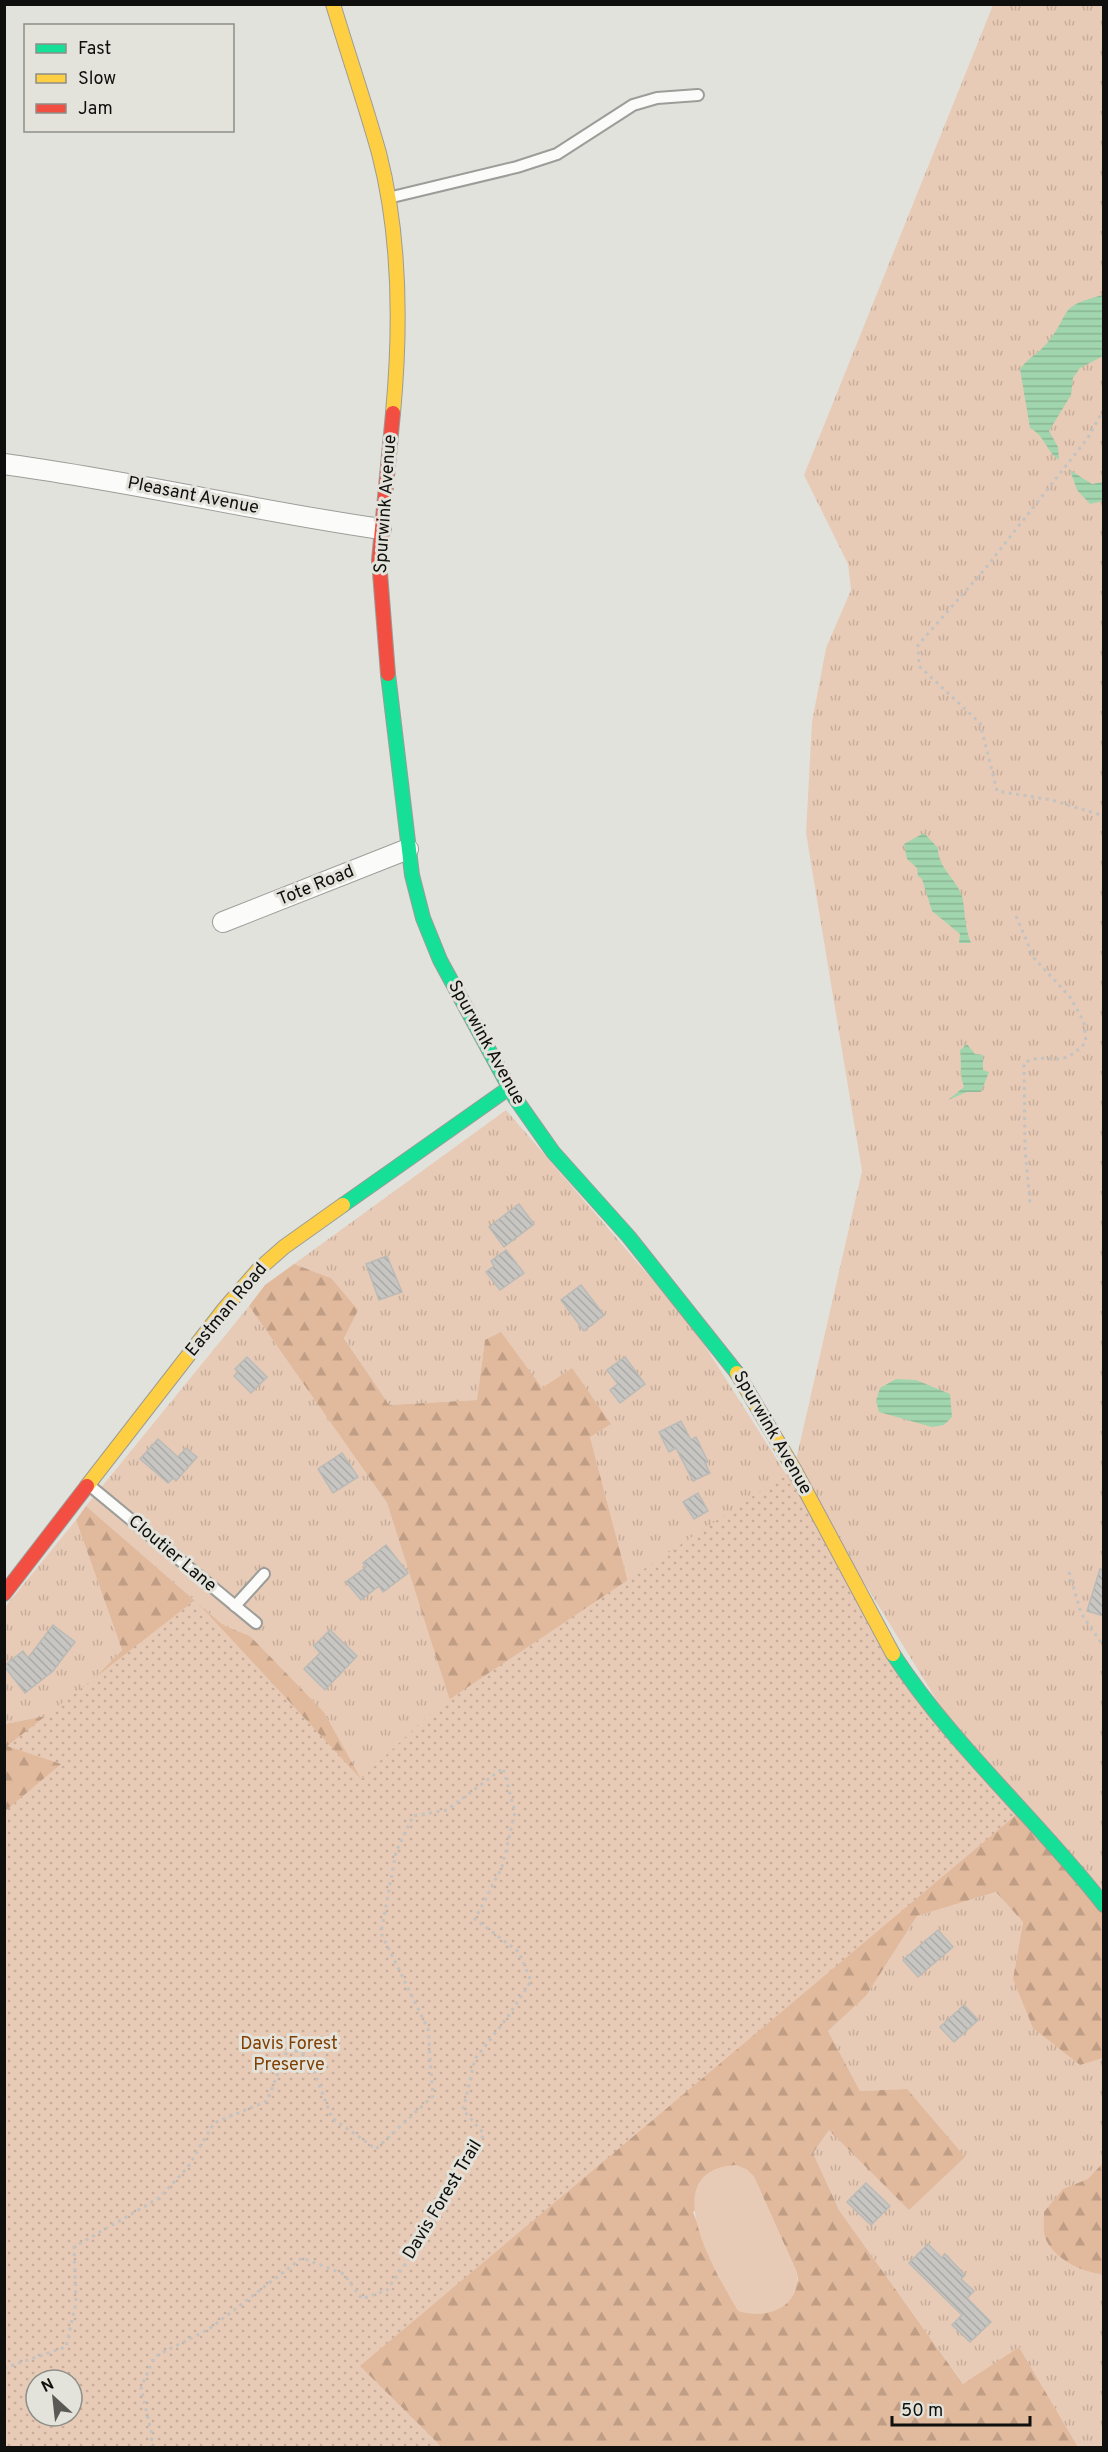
<svg xmlns="http://www.w3.org/2000/svg" width="1108" height="2452" font-family="Overpass,sans-serif">
  <style>
    .grass { fill: url(#grass-tufts) }
    .forest { fill: url(#forest-firs); fill-rule: evenodd }
    .park { fill: url(#park-dots); fill-rule: evenodd }
    .garden { fill: #e8cbb6 }
    .water { fill: url(#water-rules) }
    .building { fill: url(#building-back-hatch); stroke: #babab6; stroke-width: 1.5 }
    .lines { fill: none; stroke-linecap: round; stroke-linejoin: round }
    .lane-casing { stroke: #9c9c98; stroke-width: 14 }
    .street-casing { stroke: #9c9c98; stroke-width: 22 }
    .fast-casing { stroke: #9c9c98; stroke-width: 16 }
    .slow-casing { stroke: #9c9c98; stroke-width: 16 }
    .jam-casing { stroke: #9c9c98; stroke-width: 16 }
    .path { stroke: #c3c3c2; stroke-width: 3; stroke-dasharray: 3 4.5; stroke-linecap: butt }
    .lane { stroke: #fbfbfa; stroke-width: 10 }
    .street { stroke: #fbfbfa; stroke-width: 20 }
    .fast { stroke: #16e098; stroke-width: 14 }
    .slow { stroke: #ffcf43; stroke-width: 14 }
    .jam { stroke: #f24e42; stroke-width: 14 }
    .labels { text-anchor: middle; dominant-baseline: central; stroke-width: 6; stroke-linejoin: round; paint-order: stroke }
    .street-label { font-size: 18px; fill: #0f0f0d; stroke: #e3e3dc }
    .park-label { font-size: 18px; fill: #813f00; stroke: #e3e3dc }
  </style>
  <defs>
    <pattern id="grass-tufts" width="24" height="20" patternUnits="userSpaceOnUse" patternTransform="scale(1.5)"><rect width="24" height="20" fill="#e8cbb6"/><path d="M3 7l-1-3M5 7V3M7 7l1-3M15 17l-1-3M17 17v-4M19 17l1-3" fill="none" stroke="#c6ad9b"/></pattern>
    <pattern id="forest-firs" width="22" height="20" patternUnits="userSpaceOnUse" patternTransform="scale(1.5)"><rect width="22" height="20" fill="#e1b99c"/><path d="M5 1l3.5 6h-7zM16 11l3.5 6h-7z" fill="#c09e85"/></pattern>
    <pattern id="park-dots" width="8" height="8" patternUnits="userSpaceOnUse" patternTransform="scale(1.5)"><rect width="8" height="8" fill="#e8cbb6"/><path d="M2 2h.1M6 6h.1" fill="none" stroke="#c6ad9b" stroke-width="1.8" stroke-linecap="round"/></pattern>
    <pattern id="water-rules" width="6" height="5" patternUnits="userSpaceOnUse" patternTransform="scale(1.5)"><rect width="6" height="5" fill="#a0d5ad"/><path d="M0 2.5h6" fill="none" stroke="#89b694"/></pattern>
    <pattern id="building-back-hatch" width="6" height="6" patternUnits="userSpaceOnUse" patternTransform="scale(1.5)"><rect width="6" height="6" fill="#c7c6c3"/><path d="M-1 5l2 2M0 0l6 6M5-1l2 2" fill="none" stroke="#aaa9a6"/></pattern>
  </defs>
  <rect width="100%" height="100%" fill="#e2e2dd"/>
  <g class="grass">
    <path d="M993 5H1103V1905L965 1746 794 1469 862 1171 806 833 812 722 826 648 851 590 848 564 804 475Z"/>
    <path d="M506 1110 693 1327 786 1474 628 1583 572 1368 543 1388 485 1340 477 1400 388 1405 344 1337 331 1278 294 1264Z"/>
    <path d="M249 1306 387 1503 450 1701 361 1780 324 1712 250 1636 223 1625 86 1506Z"/>
    <path d="M76 1520 122 1650 60 1713 5 1724V1607Z"/>
    <path d="M996 1892 1023 1922 1013 1979 1079 2065 1103 2058V2447H1078L1019 2347 964 2385 839 2210 813 2153 829 2130 907 2089 860 2091 828 2031 866 1996 917 1916Z"/>
  </g>
  <g class="forest">
    <path d="M294 1264 331 1278 358 1310 344 1338 389 1405 477 1400 485 1340 501 1332 542 1388 572 1368 611 1424 590 1437 628 1582 794 1469 884 1641 1103 1905V2058L1080 2065 1033 2028 1013 1979 1023 1922 996 1892 917 1916 866 1996 828 2031 860 2091 907 2089 965 2157 909 2210 829 2130 813 2153 839 2210 963 2384 1019 2347 1078 2447 5 2448V1724L60 1713 122 1650 76 1520 86 1506 223 1625 250 1636 324 1712 361 1779 450 1701 387 1503 249 1306 265 1285ZM746 2169 754 2177 797 2273 798 2281 719 2278 693 2212ZM36 2380H72V2416H36Z"/>
    <path d="M1103 2163V2274C1083 2273 1052 2258 1045 2237 1043 2230 1044 2220 1044 2212L1063 2189 1088 2179Z"/>
  </g>
  <path class="park" d="M786 1474 884 1641 1023 1809 360 2366 443 2448 5 2447 4 1812 61 1764 7 1746 195 1600 361 1779 435 1709ZM36 2380H72V2416H36Z"/>
  <path class="garden" d="M736 2165 746 2169 754 2177 797 2273C801 2308 766 2320 738 2311 716 2273 653 2170 736 2165Z"/>
  <g class="water">
    <path d="M1103 295V356L1080 368 1073 378 1071 395 1049 431 1058 447 1059 460C1046 451 1045 436 1030 428L1020 369C1028 358 1040 352 1048 342 1073 311 1056 307 1103 295Z"/>
    <path d="M1070 470 1092 484 1103 482V501L1090 504 1077 490Z"/>
    <path d="M924 833 938 848C938 870 959 880 963 900 965 915 965 929 971 943H959L960 934 932 911 922 879 918 876 917 868 907 859 904 844Z"/>
    <path d="M967 1044 975 1054 983 1055V1070L989 1072 981 1092H967L948 1100 964 1087C959 1073 962 1064 960 1050Z"/>
    <path d="M896 1379 916 1380 950 1394 952 1417 944 1425 932 1427 879 1412 876 1401 880 1388Z"/>
  </g>
  <g class="building">
    <path d="M519 1204 534 1224 504 1247 489 1227Z"/>
    <path d="M506 1250 524 1273 500 1290 486 1272 494 1266 491 1261Z"/>
    <path d="M387 1256 402 1292 379 1300 366 1264Z"/>
    <path d="M581 1285 604 1315 584 1331 561 1300Z"/>
    <path d="M247 1357 267 1377 251 1393 234 1376 238 1372 235 1369Z"/>
    <path d="M625 1357 645 1384 620 1403 610 1390 618 1384 607 1370Z"/>
    <path d="M681 1421 691 1440 696 1437 708 1462 705 1463 710 1473 693 1481 676 1448 669 1452 659 1432Z"/>
    <path d="M158 1439 178 1457 186 1448 197 1457 176 1481 173 1478 168 1483 140 1459Z"/>
    <path d="M342 1453 358 1477 333 1493 318 1469Z"/>
    <path d="M698 1493 708 1511 694 1519 683 1502Z"/>
    <path d="M386 1545 408 1573 383 1592 379 1586 361 1600 346 1582 366 1567 363 1563Z"/>
    <path d="M1100 1569 1104 1570V1616L1087 1611Z"/>
    <path d="M53 1625 75 1642 53 1671 25 1693 4 1666 23 1651 28 1658Z"/>
    <path d="M330 1630 357 1656 325 1690 304 1669 320 1653 314 1646Z"/>
    <path d="M938 1930 953 1947 918 1977 903 1960Z"/>
    <path d="M964 2005 978 2020 954 2042 940 2027Z"/>
    <path d="M866 2183 890 2206 871 2225 847 2202Z"/>
    <path d="M928 2244 942 2258 945 2254 965 2275 961 2279 974 2291 967 2298 991 2322 970 2342 952 2325 962 2315 909 2263Z"/>
  </g>
  <g class="lines">
    <g class="lane-casing">
      <g id="lane">
        <path d="M388 198 517 167 557 154 633 105 657 98 698 95"/>
        <path d="M89 1485 256 1623"/>
        <path d="M235 1606 264 1574"/>
      </g>
    </g>
    <g class="street-casing">
      <g id="street">
        <path d="M4 464C131 481 255 511 381 529"/>
        <path d="M223 922 408 849"/>
      </g>
    </g>
    <g class="fast-casing">
      <g id="fast">
        <path d="M388 674 412 875 423 918 440 960 515 1098 553 1152 629 1237 737 1373"/>
        <path d="M343 1205 509 1088"/>
        <path d="M893 1654C953 1746 1037 1819 1104 1905"/>
      </g>
    </g>
    <g class="slow-casing">
      <g id="slow">
        <path d="M333 4C348 54 365 103 379 153 401 238 401 327 393 413"/>
        <path d="M737 1373 794 1469 893 1654"/>
        <path d="M87 1486 225 1308 259 1269 284 1247 343 1205"/>
      </g>
    </g>
    <g class="jam-casing">
      <g id="jam">
        <path d="M388 674 379 560 393 413"/>
        <path d="M4 1594 87 1486"/>
      </g>
    </g>
    <g class="path">
      <path d="M1104 409 1087 439 984 570 918 645 919 666 980 723 997 791 1052 800 1104 816"/>
      <path d="M1016 916 1034 958 1070 997 1084 1022 1086 1042C1058 1073 1051 1049 1024 1063L1025 1149 1030 1203"/>
      <path d="M1069 1572 1081 1613 1104 1647"/>
      <path d="M4 2368 66 2347 76 2302 74 2247 159 2198 188 2167 214 2123 267 2101 288 2048 308 2056 332 2118 376 2149 433 2096 428 2029 381 1933 396 1852 413 1816 447 1810 503 1768 515 1812 502 1867 475 1919 519 1952 531 1981 507 2018 475 2059 463 2110 484 2134 433 2224 387 2290 362 2299 344 2274 302 2258 209 2329 154 2357 141 2388 152 2435 151 2448"/>
    </g>
    <use href="#lane" class="lane"/>
    <use href="#street" class="street"/>
    <use href="#fast" class="fast"/>
    <use href="#slow" class="slow"/>
    <use href="#jam" class="jam"/>
  </g>
  <g class="labels">
    <g class="street-label">
      <text transform="translate(193 496) rotate(11)">Pleasant Avenue</text>
      <text transform="translate(386 504) rotate(-86)">Spurwink Avenue</text>
      <text transform="translate(316 886) rotate(-22)">Tote Road</text>
      <text transform="translate(486 1043) rotate(61)">Spurwink Avenue</text>
      <text transform="translate(227 1310) rotate(-50)">Eastman Road</text>
      <text transform="translate(772 1433) rotate(60)">Spurwink Avenue</text>
      <text transform="translate(172 1554) rotate(40)">Cloutier Lane</text>
      <text transform="translate(443 2200) rotate(-59)">Davis Forest Trail</text>
    </g>
    <g class="park-label">
      <text x="289" y="2044">Davis Forest<tspan x="289" dy="21">Preserve</tspan></text>
    </g>
  </g>
  <rect width="1108" height="2452" fill="none" stroke="#0f0f0d" stroke-width="12"/>
  <rect x="24" y="24" width="210" height="108" fill="#e3e3dc" stroke="#8e8e89" stroke-width="1.5"/>
  <rect x="36" y="44" width="30" height="9" fill="#16e098" stroke="#8e8e89" stroke-width="1.5"/>
  <text x="78" y="54" font-size="18" fill="#0f0f0d">Fast</text>
  <rect x="36" y="74" width="30" height="9" fill="#ffcf43" stroke="#8e8e89" stroke-width="1.5"/>
  <text x="78" y="84" font-size="18" fill="#0f0f0d">Slow</text>
  <rect x="36" y="104" width="30" height="9" fill="#f24e42" stroke="#8e8e89" stroke-width="1.5"/>
  <text x="78" y="114" font-size="18" fill="#0f0f0d">Jam</text>
  <g transform="translate(54 2398) rotate(333)"><circle r="28" fill="#e3e3dc" stroke="#8e8e89" stroke-width="1.5"/>
  <path d="M0-4.5L10 22L0 15L-10 22Z" fill="#595956"/>
  <text y="-9" font-size="16" font-weight="bold" text-anchor="middle" fill="#0f0f0d">N</text>
  </g>
  <path d="M892 2416v9h138v-9" fill="none" stroke="#0f0f0d" stroke-width="3"/>
  <text x="901" y="2416" font-size="18" fill="#0f0f0d" stroke="#e3e3dc" stroke-width="4.5" paint-order="stroke">50 m</text>
</svg>
